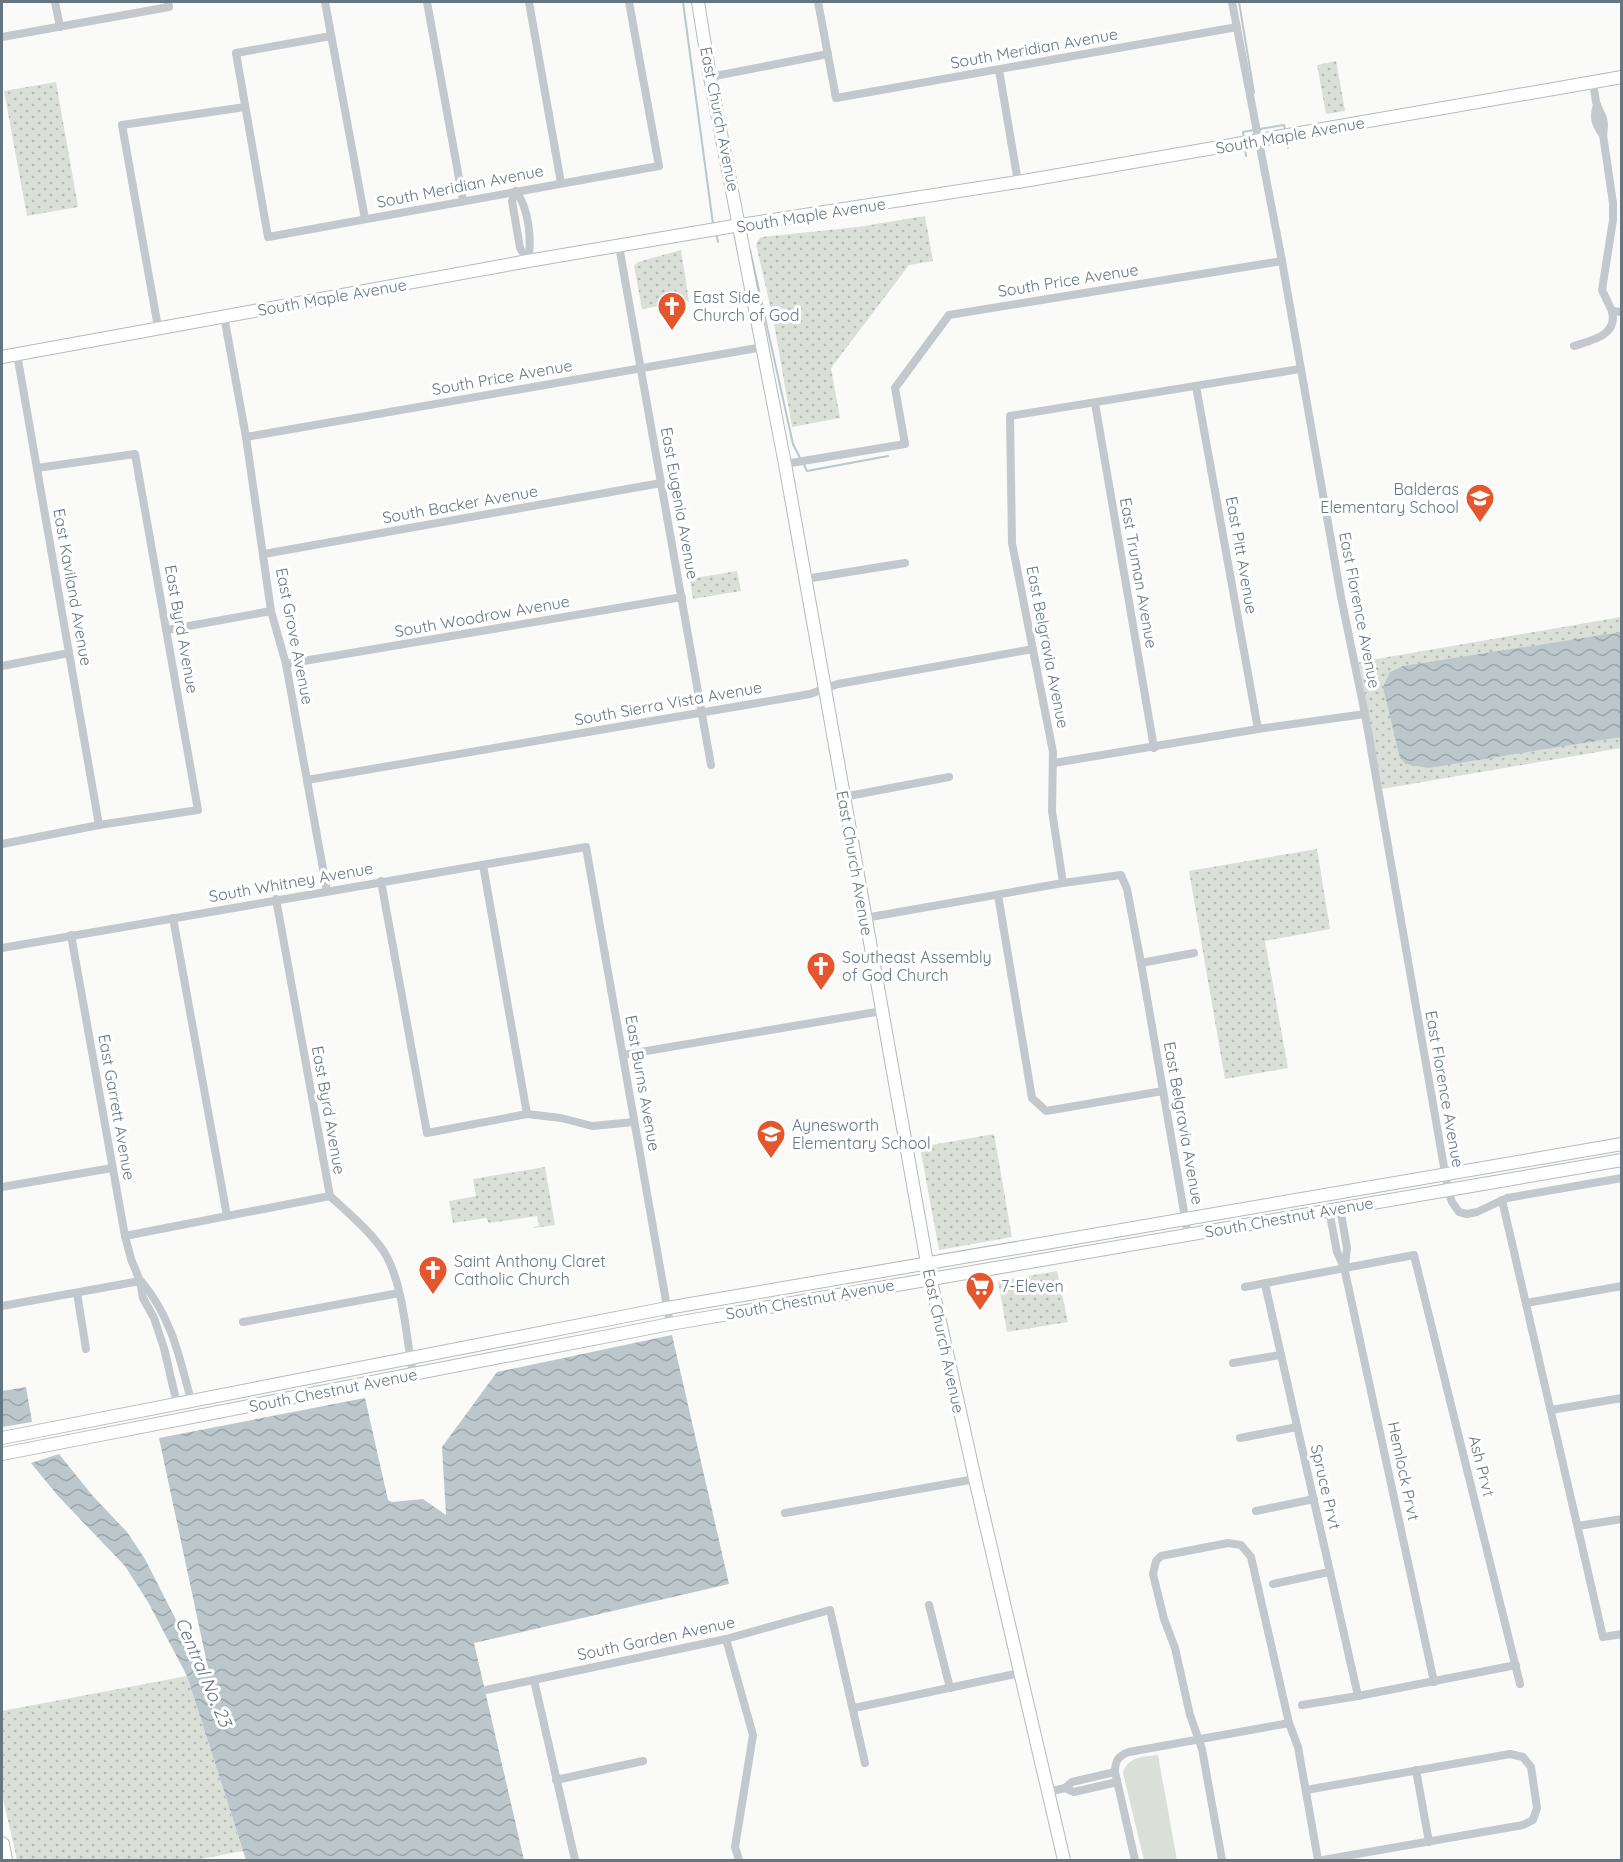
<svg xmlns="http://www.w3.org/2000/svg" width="1623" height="1862" viewBox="0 0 1623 1862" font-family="Quicksand,sans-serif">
	<defs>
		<pattern id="grass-dots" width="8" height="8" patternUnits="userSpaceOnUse" patternTransform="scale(1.5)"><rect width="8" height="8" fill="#dadfd7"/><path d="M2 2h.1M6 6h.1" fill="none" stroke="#b4b9b4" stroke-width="1.8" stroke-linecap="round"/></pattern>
		<pattern id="water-waves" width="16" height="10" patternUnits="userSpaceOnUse" patternTransform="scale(1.5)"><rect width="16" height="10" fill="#bbc7cb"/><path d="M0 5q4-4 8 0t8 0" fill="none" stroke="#9ca6aa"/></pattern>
	</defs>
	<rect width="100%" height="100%" fill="#fafaf8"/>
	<g fill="url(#grass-dots)">
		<polygon points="1336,61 1345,111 1326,114 1317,65"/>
		<polygon points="56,82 78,207 27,216 4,91"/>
		<polygon points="925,216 933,261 909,265 831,368 840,418 792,427 774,323 756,244 761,237 858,227"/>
		<polygon points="681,250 689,301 642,309 634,266 638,262"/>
		<polygon points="737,571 741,591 693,599 690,579"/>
		<polygon points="1621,617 1621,748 1382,789 1359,662"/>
		<polygon points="1317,849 1330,929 1265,941 1288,1068 1225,1079 1189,871"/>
		<polygon points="994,1134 1012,1237 939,1250 920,1147"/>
		<polygon points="545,1167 555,1225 534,1228 534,1227 539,1226 537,1216 489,1223 486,1218 453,1223 449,1201 476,1196 473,1179"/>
		<polygon points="1057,1271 1068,1322 1007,1332 998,1281"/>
		<polygon points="187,1676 243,1851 195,1860 17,1860 2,1794 2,1711"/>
	</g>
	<path fill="#dadfd7" d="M1158,1755l19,105h-33l-21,-87c5,-17 20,-16 35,-18z"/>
	<g fill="url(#water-waves)">
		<polygon points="1621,632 1621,737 1428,768 1406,764 1400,758 1383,687 1390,672 1403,666"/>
		<polygon points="672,1335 729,1584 474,1643 524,1860 246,1860 187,1676 148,1602 125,1566 58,1496 31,1463 59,1454 92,1495 127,1532 145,1559 203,1673 209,1673 159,1438 365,1398 388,1500 392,1502 423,1499 446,1515 442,1447 497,1372"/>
		<polygon points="26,1387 32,1422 2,1427 2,1391"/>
	</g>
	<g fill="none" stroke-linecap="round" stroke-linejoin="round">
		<g stroke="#bbc7cb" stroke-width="2">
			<polyline points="683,2 713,224"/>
			<polyline points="1239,2 1254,93"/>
			<polyline points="1260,129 1284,125 1285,130"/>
			<polyline points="1286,139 1288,148"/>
			<polyline points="1244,140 1243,132 1254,130"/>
			<polyline points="1245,148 1246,156"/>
			<polyline points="716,233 718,242"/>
			<polyline points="750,250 793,444 801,460"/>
			<polyline points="804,465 807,471 888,456"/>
		</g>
		<g stroke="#b3babf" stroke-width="14">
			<g id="secondary">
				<polyline points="698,2 710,77 785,464 927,1263 975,1479 1064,1860"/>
				<polyline points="2,357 528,261 740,225 1018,182 1622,77"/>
				<polyline points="2,1438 667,1308 1622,1144"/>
				<polyline points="2,1454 670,1324 1622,1160"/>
			</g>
		</g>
		<g stroke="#b5babe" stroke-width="16">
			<polyline id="primary" points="2,1844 5,1860"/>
		</g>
		<g stroke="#c3c8cc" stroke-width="8">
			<polyline points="55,2 60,27"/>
			<polyline points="325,2 365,219"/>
			<polyline points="427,2 463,200"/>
			<polyline points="529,2 561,183"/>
			<polyline points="818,2 836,98 1237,27"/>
			<polyline points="1232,2 1282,261 1341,597 1365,714 1448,1190 1452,1202 1459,1212 1467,1214 1477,1212 1507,1198 1622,1178"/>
			<polyline points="331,36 236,53 268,237 659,166 629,2"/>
			<polyline points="2,37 169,7 168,2"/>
			<polyline points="999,70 1018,182"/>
			<polyline points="710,77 828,54"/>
			<path d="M1593,82c1,7 2,13 3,20 5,15 10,14 7,33l10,68v17l-11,70 10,21 10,1"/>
			<path d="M1597,105c-4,12 -2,20 6,30"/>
			<polyline points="516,191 512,201 520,248 528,261"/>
			<path d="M516,191c13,18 16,49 12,70"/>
			<polyline points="619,246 711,765"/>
			<polyline points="224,316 246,437 271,611 286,664 327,891"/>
			<polyline points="158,327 122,125 245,107"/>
			<path d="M1574,346c19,-6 44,-11 38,-35"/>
			<polyline points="17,354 99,825"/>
			<polyline points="1196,386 1258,729"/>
			<polyline points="1095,403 1154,748"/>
			<polyline points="246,437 763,347"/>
			<polyline points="785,464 905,444 895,388 949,315 1282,261"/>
			<polyline points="264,554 661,483"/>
			<polyline points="805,579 905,563"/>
			<polyline points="167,630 271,611"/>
			<polyline points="286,664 682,597"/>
			<polyline points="2,666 69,653"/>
			<polyline points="1054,763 1258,729 1365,714"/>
			<polyline points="307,780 810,694 838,684 1033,649"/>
			<polyline points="843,797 949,777"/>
			<polyline points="2,844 99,825 198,810 135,454 37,468"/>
			<polyline points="483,865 527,1114"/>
			<polyline points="381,881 427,1133 527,1114 561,1118 592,1126 634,1122"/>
			<polyline points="1063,883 1052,811 1053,752 1012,543 1010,416 1300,369"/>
			<polyline points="998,895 1032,1098 1046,1111 1163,1091"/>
			<path d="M276,899l54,297c17,16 46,40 57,61 17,33 19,80 26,117"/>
			<polyline points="173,918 227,1216"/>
			<polyline points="865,918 1063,883 1121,875 1127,889 1141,963 1188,1235"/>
			<polyline points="71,935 125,1236 131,1259 140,1281 143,1298 154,1318 164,1348 177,1404"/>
			<polyline points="2,948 586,847 670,1324"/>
			<polyline points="1141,963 1194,953"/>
			<polyline points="623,1055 882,1011"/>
			<polyline points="2,1187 112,1168"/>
			<polyline points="1502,1200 1603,1637 1622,1634"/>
			<polyline points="1340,1208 1347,1248 1345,1266"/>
			<polyline points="1329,1210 1337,1252 1344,1267 1434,1682"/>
			<polyline points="125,1236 330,1196"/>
			<path d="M141,1281c30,35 39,77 50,120"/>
			<polyline points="1265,1284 1358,1696"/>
			<polyline points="1245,1287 1414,1255 1520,1684"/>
			<polyline points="77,1293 86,1349"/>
			<polyline points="1526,1303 1622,1286"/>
			<polyline points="2,1306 140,1281"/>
			<polyline points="243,1322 399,1293"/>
			<polyline points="1233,1363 1280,1355"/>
			<polyline points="1551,1410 1622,1398"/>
			<polyline points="1240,1438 1297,1427"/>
			<polyline points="1256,1511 1314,1499"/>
			<polyline points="785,1513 975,1479"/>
			<polyline points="1578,1526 1622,1519"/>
			<polyline points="1273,1584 1329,1572"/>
			<polyline points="929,1605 950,1688"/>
			<polyline points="726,1639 753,1735 735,1847 739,1860"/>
			<polyline points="534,1680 575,1860"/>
			<polyline points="486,1690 726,1639 830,1610 865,1763"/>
			<polyline points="1302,1705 1358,1696 1516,1665"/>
			<polyline points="854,1708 1020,1673"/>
			<polyline points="1416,1770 1429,1842"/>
			<polyline points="556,1780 643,1761"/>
			<polyline points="1065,1788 1074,1792 1117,1782"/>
			<polyline points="1306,1790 1510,1754 1523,1757 1531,1767 1537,1808 1533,1820 1523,1825 1323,1860"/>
			<polyline points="1048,1792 1065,1788 1072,1782 1115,1772"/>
			<path d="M1135,1860l-20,-88c0,-11 3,-16 14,-20l160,-29"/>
			<polyline points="1222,1860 1202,1749 1190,1715 1175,1648 1164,1619 1153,1574 1156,1561 1161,1556 1228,1543 1241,1545 1251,1557 1289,1723 1298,1747 1318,1860"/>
		</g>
		<use href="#secondary" stroke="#fff" stroke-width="12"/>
		<use href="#primary" stroke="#fff" stroke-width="14"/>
	</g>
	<defs>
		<g id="church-pin" transform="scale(1.5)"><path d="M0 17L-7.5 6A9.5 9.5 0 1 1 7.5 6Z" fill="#e4572e" stroke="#fff"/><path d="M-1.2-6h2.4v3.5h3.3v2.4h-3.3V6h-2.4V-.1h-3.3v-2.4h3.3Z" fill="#fff"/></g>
		<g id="school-pin" transform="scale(1.5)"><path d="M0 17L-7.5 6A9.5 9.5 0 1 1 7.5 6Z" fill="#e4572e" stroke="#fff"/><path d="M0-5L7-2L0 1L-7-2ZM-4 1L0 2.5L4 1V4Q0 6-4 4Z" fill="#fff"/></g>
		<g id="supermarket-pin" transform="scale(1.5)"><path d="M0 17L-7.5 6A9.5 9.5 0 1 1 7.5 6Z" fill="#e4572e" stroke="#fff"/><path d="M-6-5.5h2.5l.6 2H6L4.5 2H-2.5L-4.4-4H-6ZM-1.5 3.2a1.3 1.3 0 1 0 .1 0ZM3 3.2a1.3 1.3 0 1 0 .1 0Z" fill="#fff"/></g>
	</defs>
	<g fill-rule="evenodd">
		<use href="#church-pin" x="672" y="306"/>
		<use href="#school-pin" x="1480" y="498"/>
		<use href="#church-pin" x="821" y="966"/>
		<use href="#school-pin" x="771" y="1134"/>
		<use href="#church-pin" x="433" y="1270"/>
		<use href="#supermarket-pin" x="980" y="1286"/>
	</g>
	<g text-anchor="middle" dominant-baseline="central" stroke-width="6" stroke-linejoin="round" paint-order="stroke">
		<g font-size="16" fill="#657683" stroke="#fff">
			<text transform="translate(1034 48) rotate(-10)">South Meridian Avenue</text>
			<text transform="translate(720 119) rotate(79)">East Church Avenue</text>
			<text transform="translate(1290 135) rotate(-10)">South Maple Avenue</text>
			<text transform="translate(460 186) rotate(-11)">South Meridian Avenue</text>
			<text transform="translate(811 215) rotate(-9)">South Maple Avenue</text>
			<text transform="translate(1068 280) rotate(-9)">South Price Avenue</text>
			<text transform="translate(332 297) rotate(-10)">South Maple Avenue</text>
			<text transform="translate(502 377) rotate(-10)">South Price Avenue</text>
			<text transform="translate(680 503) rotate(80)">East Eugenia Avenue</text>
			<text transform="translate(460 504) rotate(-10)">South Backer Avenue</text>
			<text transform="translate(1242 555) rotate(80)">East Pitt Avenue</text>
			<text transform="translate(1139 573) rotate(80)">East Truman Avenue</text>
			<text transform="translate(73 587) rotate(80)">East Kaviland Avenue</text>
			<text transform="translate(1360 610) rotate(79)">East Florence Avenue</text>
			<text transform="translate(482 616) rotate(-10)">South Woodrow Avenue</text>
			<text transform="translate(182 629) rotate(80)">East Byrd Avenue</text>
			<text transform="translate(295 636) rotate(79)">East Grove Avenue</text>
			<text transform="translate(1048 647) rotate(79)">East Belgravia Avenue</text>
			<text transform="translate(668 703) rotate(-10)">South Sierra Vista Avenue</text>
			<text transform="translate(855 863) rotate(80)">East Church Avenue</text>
			<text transform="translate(291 882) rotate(-10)">South Whitney Avenue</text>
			<text transform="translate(643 1083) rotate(80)">East Burns Avenue</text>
			<text transform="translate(1445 1089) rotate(80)">East Florence Avenue</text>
			<text transform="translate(117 1107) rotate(80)">East Garrett Avenue</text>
			<text transform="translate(329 1110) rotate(80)">East Byrd Avenue</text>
			<text transform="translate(1184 1123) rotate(80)">East Belgravia Avenue</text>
			<text transform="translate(1289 1217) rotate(-10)">South Chestnut Avenue</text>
			<text transform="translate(810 1299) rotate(-10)">South Chestnut Avenue</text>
			<text transform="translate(944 1341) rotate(78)">East Church Avenue</text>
			<text transform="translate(333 1390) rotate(-11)">South Chestnut Avenue</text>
			<text transform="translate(1482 1466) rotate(76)">Ash Prvt</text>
			<text transform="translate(1404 1471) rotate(78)">Hemlock Prvt</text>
			<text transform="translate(1326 1487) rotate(77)">Spruce Prvt</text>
			<text transform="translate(656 1638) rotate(-12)">South Garden Avenue</text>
		</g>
		<g font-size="16" fill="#657683" stroke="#fff" text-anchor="start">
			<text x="693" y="297">East Side<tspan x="693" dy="18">Church of God</tspan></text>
			<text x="1459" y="489" text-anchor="end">Balderas<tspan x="1459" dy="18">Elementary School</tspan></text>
			<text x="842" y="957">Southeast Assembly<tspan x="842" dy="18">of God Church</tspan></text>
			<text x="792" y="1125">Aynesworth<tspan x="792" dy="18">Elementary School</tspan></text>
			<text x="454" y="1261">Saint Anthony Claret<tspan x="454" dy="18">Catholic Church</tspan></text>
			<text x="1001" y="1286">7-Eleven</text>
		</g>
		<g font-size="18" font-style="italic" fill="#60757c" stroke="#fff">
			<text transform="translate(204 1672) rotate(67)">Central No. 23</text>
		</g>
	</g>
	<rect width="1623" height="1862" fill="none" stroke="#657683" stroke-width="6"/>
</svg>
